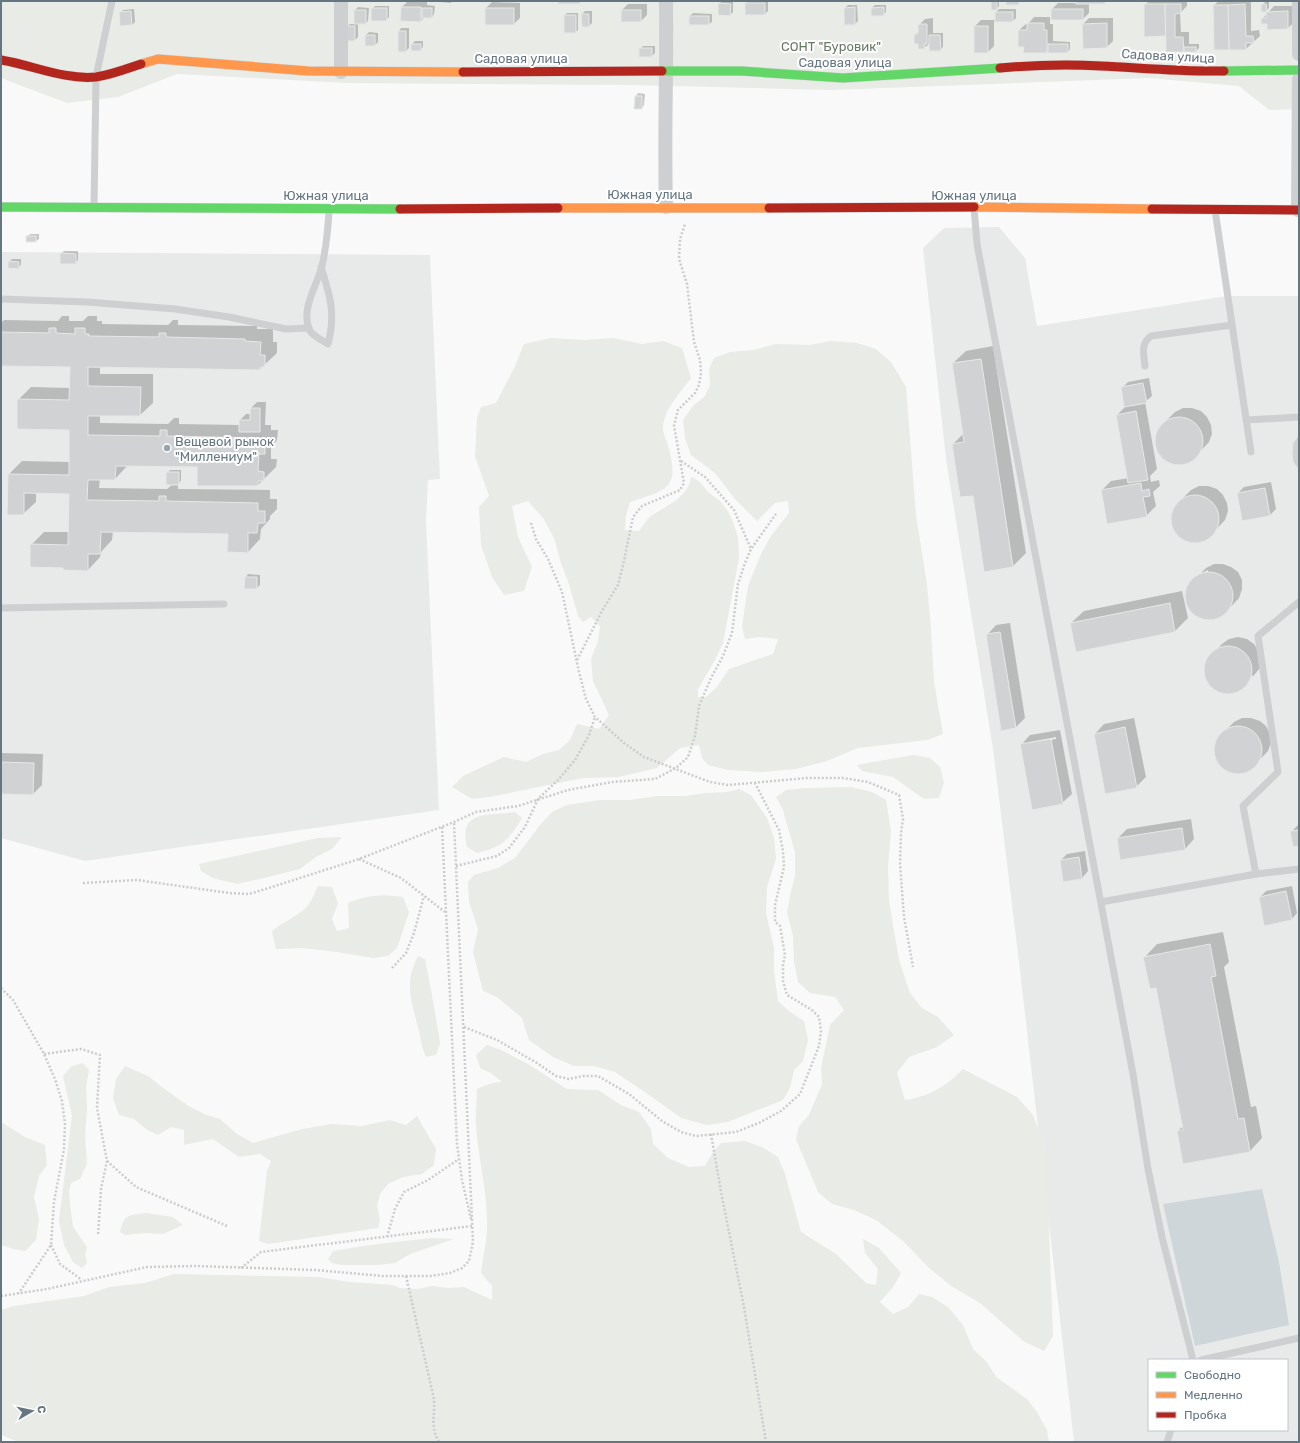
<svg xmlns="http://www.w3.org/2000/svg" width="1300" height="1443" viewBox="0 0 1300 1443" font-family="Rubik,sans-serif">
	<rect width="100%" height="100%" fill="#f9f9f9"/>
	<g fill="#e8e9e9" fill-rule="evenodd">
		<path d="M999,227l26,31 12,68 190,-30h72v1146h-225l-54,-472 -27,-221 -47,-290 -23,-211 21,-20zM1149,1360h138v70h-138z"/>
		<polygon points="1,252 430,255 440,479 428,480 426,520 439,810 85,861 1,838"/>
	</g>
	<g fill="#e8ebe6">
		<polygon points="1,1 1299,1 1299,109 1269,110 1239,86 1149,78 832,90 630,85 347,83 177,74 118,97 67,103 1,78"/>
		<path d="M551,338l34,2 28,-2 29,6 21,-3 19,7 9,30c-10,14 -28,32 -28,51 0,6 5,14 6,20 11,42 -5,41 -39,53l-4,13 -1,15 14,1c4,-5 7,-11 12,-15 16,-11 37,-18 40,-39l8,4 9,11 12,9 8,10 5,11 5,15 1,21 -16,85 -8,17 -17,29v8h8l11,-10 12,-18 44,-15 5,-15 -19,-2 -14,2 -3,-12 6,-41 13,-32 10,-18 18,-23 -1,-12 -13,2 -18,18 -22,-22 -20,-26 -24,-18 -6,-17 -2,-18 10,-14 12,-10 5,-11 -1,-16 5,-11 16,-6 24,-2 21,-6 35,1 21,-4 26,2 19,6 15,13 15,25 10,128 11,70 4,43 3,54 9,52 -16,6 -69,8 -31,13 -31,8 -33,3 -35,-2 -20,-5 -6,-7 -3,-13 -19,3 -23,20 -38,9 -36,1 -93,19 -18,2 -20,-12 11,-11 41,-19 22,5 17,-8 16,-4 11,-10 7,-16 22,5 10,-14 -16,-34 -2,-22 7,-18 2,-15 -9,-9 -8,5 -5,-6 -9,-32 -8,-21 -7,-25 -11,-20 -15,-17 -16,5 6,31 14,30 -8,24 -20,4 -12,-18 -11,-32 -2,-38 10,-11 -14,-40 2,-38 4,-11 15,-4 18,-35 10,-24z"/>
		<polygon points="913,755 930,758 940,767 944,783 939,798 924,799 893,777 862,771 857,765"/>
		<path d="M851,787l21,5 14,8 5,31 -3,36 1,34 10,59 11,33 12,15 16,9 16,18 -17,12 -28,10 -12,16 8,27c25,-4 40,-13 58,-31l54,28 16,18 13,34 7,187 -9,15 -21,-10 -43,-38 -29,-17 -23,-19 -25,-26 -27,-21 -22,-10 -22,-6 -14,-12 -22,-53 3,-13 10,-11 13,-31 -1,-16 9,-43 14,-15 -9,-13 -25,-4 -12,-11 -4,-21 -1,-25 -6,-24 3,-16 5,-21v-23l-12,-42 -7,-13 10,-7 20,-2z"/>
		<polygon points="739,789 751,795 767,818 774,838 776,859 767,887 766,913 774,948 774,972 778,1001 790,1012 804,1021 808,1040 803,1061 794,1070 790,1088 783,1100 728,1122 707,1125 681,1118 652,1097 615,1072 594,1066 574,1066 553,1057 529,1040 522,1018 497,997 483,991 473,952 478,929 469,902 468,882 474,875 498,868 515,858 540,825 552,812 567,805 600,800 630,800 657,796 686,796 705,793 727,792"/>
		<path d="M515,812l7,6c-13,22 -20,29 -45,35l-10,-6c-9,-38 22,-31 48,-35z"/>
		<polygon points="342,837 332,849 316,857 300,869 264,878 237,884 213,878 201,871 199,864 318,838"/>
		<path d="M318,886l14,1 6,16 -6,16 5,12 12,-3 -1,-25c17,-8 36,-9 55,-6l6,15 -12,36 -9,8 -15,2 -36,-6 -35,-4 -26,1 -4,-18c9,-8 20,-12 29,-19 9,-6 13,-17 17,-26z"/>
		<path d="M418,956l7,3 8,41 7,43 -4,12 -10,2c-5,-11 -5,-19 -8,-30 -7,-26 -14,-45 0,-71z"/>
		<path d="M487,1045l14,5 27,14 39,25 31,1 23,15 18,7 12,17 2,15 15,14 21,9 16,-1 8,-14 8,-9 24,-2 17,6 16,10 7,17 16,58 35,22 30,29 10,2 2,-16 -13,-16 -2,-14 16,9 22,25 -8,14 -13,15 13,12 15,-7 11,-13 13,3 16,10 15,18 10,24 14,13 9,15 31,22 10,13 10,18 2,12h-1030l-18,-7v-125l13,-4 70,-10 25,-9 36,-4 29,-9 144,3 32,5 43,3 7,3 17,1 16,-3 16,2 15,-1 28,13v-14l-11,-13c2,-18 7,-35 6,-52 0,-32 -9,-63 -11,-95 -1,-12 1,-24 1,-37l15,-6 10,-1 -11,-9 -11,-5 -4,-13z"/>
		<polygon points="83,1063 89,1070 86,1087 87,1108 85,1136 87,1164 80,1179 71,1183 69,1191 70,1204 73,1227 87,1247 85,1255 87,1263 82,1268 73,1262 64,1245 59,1221 72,1115 63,1076 72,1066"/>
		<polygon points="125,1066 148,1076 166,1090 187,1105 206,1115 220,1119 237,1134 253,1143 302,1129 332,1124 362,1126 390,1120 406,1125 417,1116 436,1149 434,1165 422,1174 403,1177 388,1184 380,1194 377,1206 380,1220 378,1228 268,1244 259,1241 267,1171 271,1161 260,1154 239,1157 213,1139 184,1145 184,1130 171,1127 158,1135 147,1130 134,1119 119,1115 113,1098 116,1079"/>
		<polygon points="1,1122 25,1137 45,1145 47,1165 39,1176 34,1197 39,1219 36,1240 25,1251 13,1249 1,1245"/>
		<path d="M146,1213l27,4 10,8 -20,9 -17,-1 -21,2 -5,-3c4,-18 9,-17 26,-19z"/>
		<path d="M433,1238l21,1 -44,15 -15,9 -17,2h-36l-10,-2 -4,-4 5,-8c33,-6 66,-10 100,-13z"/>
	</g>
	<polygon fill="#ced6d9" points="1262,1189 1279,1262 1289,1325 1195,1346 1163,1204"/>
	<g fill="#0003" fill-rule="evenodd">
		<polygon points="408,1 427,2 427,5 435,6 434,14 432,17 425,17 421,21 402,7"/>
		<polygon points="440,1 452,1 451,3 440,2"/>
		<polygon points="722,1 733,1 733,12 730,15 719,4"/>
		<polygon points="748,1 768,1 768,11 765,14 746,4"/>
		<polygon points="992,1 999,1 999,6 997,9"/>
		<polygon points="1077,1 1106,1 1105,3 1089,3 1089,13 1083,19 1052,19 1052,9 1058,3 1077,3"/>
		<polygon points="1149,1 1187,1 1187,6 1180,13 1181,32 1189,32 1189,44 1199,44 1199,48 1196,51 1167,51 1167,35 1145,5"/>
		<polygon points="1219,1 1251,1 1251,31 1259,30 1260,36 1246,49 1214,5"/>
		<polygon points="1278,1 1291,1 1289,2 1278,2"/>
		<polygon points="492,2 520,3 520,18 514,24 486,8"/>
		<polygon points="1265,2 1269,2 1269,8 1266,11 1262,5"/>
		<polygon points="628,4 647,4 647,15 641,21 622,10"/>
		<polygon points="848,5 857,5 858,21 855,24 845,24 845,8"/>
		<polygon points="875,5 886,5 886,12 883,15 872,8"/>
		<polygon points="375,6 389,6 389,17 386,20 372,9"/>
		<polygon points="1274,6 1294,6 1294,22 1288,28 1268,29 1268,23 1262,19"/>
		<polygon points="358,7 369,8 368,21 366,23 358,23 358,37 355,40 348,26 350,24 355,24 355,10"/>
		<polygon points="134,9 135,22 132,25 120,13 123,10"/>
		<polygon points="999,9 1016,9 1016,18 1013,21 994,21 994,46 988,52 975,52 975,26 981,20 996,20 996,12"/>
		<polygon points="585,11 592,11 592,23 589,26 582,14"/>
		<polygon points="567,13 578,13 578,30 576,32 565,15"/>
		<polygon points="693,13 712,14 712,22 709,24 690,16"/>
		<polygon points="1034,17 1050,17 1050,24 1053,24 1053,41 1070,42 1070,49 1068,52 1049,49 1047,52 1025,46 1019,30 1026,24 1028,24"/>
		<polygon points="933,18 933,33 943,33 943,47 940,50 930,43 924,48 919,43 915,35 919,31 919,25 925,19"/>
		<polygon points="1089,18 1113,18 1113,41 1107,47 1083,24"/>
		<polygon points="401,28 409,28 409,48 406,51 399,31"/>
		<polygon points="369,32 378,33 378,42 375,45 366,35"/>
		<polygon points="415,41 423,41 423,47 420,50 412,44"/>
		<polygon points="643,46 655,46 655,53 652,56 640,49"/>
		<polygon points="638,93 645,94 644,105 642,108 636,96"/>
		<polygon points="30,234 39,234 39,239 36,241 27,237"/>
		<polygon points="64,251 78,251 78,260 75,263 61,254"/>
		<polygon points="12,259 21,259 21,265 18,268 9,262"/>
		<polygon points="62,316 69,316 69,321 83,321 88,316 97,316 97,321 102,321 102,324 168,325 173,320 178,320 178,325 257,326 257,329 273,329 273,342 277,342 277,353 260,369 100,367 100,374 153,374 153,403 140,415 100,415 100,423 168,424 174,418 179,418 179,424 240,425 240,420 246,414 251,414 251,408 257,402 266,402 265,425 271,425 271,430 278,430 277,440 271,447 271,459 277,459 276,467 258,485 198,466 128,465 115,479 100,479 99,488 167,489 173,484 167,473 170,470 181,470 181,481 178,484 178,489 270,490 270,499 277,499 277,509 270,516 270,519 261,529 260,539 248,552 229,533 113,531 112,540 101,552 100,557 88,570 64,567 31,545 44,532 69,532 70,493 36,492 36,502 23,514 9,474 22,461 70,462 70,429 18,400 31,387 70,388 71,366 1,365 1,323 4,320 58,321"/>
		<polygon points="993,346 1026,553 1013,566 973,495 953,444 964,433 953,363 966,351"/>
		<polygon points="1149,378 1152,396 1145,402 1157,469 1150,476 1151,482 1159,480 1160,486 1153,492 1156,506 1146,516 1102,490 1111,481 1129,478 1117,415 1127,405 1122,388 1128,382"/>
		<polygon points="1183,408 1192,408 1201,411 1207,417 1211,425 1212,434 1209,442 1193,459 1185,463 1176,463 1167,460 1161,454 1157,446 1156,438 1159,429 1165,422 1175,412"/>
		<polygon points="1271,482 1276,509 1270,515 1238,493 1244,487"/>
		<polygon points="1199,486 1208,486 1217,489 1223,495 1227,503 1228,511 1225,520 1209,537 1201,541 1192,541 1184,538 1177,532 1173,524 1173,515 1175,507 1181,500 1191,490"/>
		<polygon points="1214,564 1223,564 1231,567 1238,572 1242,580 1242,589 1239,598 1223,615 1215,618 1207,619 1198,616 1191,610 1187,602 1187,593 1190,585 1196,578 1208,572 1208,570 1200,574 1206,568"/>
		<polygon points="248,574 260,575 260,585 257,588 246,577"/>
		<polygon points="1182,591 1188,618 1175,631 1071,623 1084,611"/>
		<polygon points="1010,623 1025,718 1016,727 987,635 996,625"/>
		<polygon points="1238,637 1247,639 1254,644 1260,654 1260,663 1259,669 1251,679 1253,676 1252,675 1247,682 1248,682 1236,691 1228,693 1219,691 1212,686 1207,679 1205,667 1207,661 1212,654 1222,644 1229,639"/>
		<polygon points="1134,718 1146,777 1136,787 1095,734 1104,724"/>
		<polygon points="1242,718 1251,718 1260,721 1266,726 1270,734 1271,743 1268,751 1252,768 1245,772 1236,773 1227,770 1220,765 1216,757 1216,748 1218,739 1224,732 1234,722"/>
		<path d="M1060,730l12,64 -10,9 -41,-58 9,-10zM1056,737v2l-26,5v-2z"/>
		<polygon points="1,753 43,754 42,785 33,794 1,793"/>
		<polygon points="1191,819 1194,839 1185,849 1118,838 1127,829"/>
		<polygon points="1298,825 1299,825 1299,845 1291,832"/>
		<polygon points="1085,851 1088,871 1082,878 1061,860 1067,854"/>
		<polygon points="1292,886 1297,913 1291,920 1260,897 1266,891"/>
		<polygon points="1223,932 1229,962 1224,967 1251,1107 1256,1106 1262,1138 1250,1151 1178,1131 1183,1126 1157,987 1145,957 1157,944"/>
	</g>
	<g fill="#d0d2d3" stroke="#e8e8e8">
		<rect x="558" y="1" width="22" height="3"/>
		<rect x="991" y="1" width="6" height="9"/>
		<rect x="1006" y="1" width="13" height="4"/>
		<rect x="1076" y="1" width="29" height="3"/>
		<polygon points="718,3 731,4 730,16 718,15"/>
		<rect x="745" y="3" width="20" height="12"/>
		<polygon points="1144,4 1165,4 1166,36 1144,37"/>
		<polygon points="1165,4 1181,4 1181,13 1175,14 1175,37 1183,37 1184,52 1166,52"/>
		<polygon points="1245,4 1246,36 1253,36 1254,43 1246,43 1246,50 1229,50 1228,5"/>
		<polygon points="1261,4 1266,4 1267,12 1261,12"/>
		<polygon points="1213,5 1228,5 1229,50 1214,50"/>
		<polygon points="401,7 421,7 421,22 400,21"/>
		<polygon points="855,7 855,25 844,25 844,8"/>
		<polygon points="884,7 884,16 871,16 871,8"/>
		<rect x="371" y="8" width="16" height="13"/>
		<rect x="422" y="8" width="10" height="10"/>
		<rect x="485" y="8" width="29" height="17"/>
		<rect x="1051" y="9" width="32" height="11"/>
		<rect x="354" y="10" width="12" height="14"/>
		<rect x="621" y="10" width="20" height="12"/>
		<polygon points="131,11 132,25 120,26 119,12"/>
		<polygon points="1288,11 1288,29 1267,30 1267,24 1261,24 1261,18 1266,18 1266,12"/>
		<rect x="995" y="12" width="18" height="10"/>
		<polygon points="581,14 589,14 589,27 582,27"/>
		<rect x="564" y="15" width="12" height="18"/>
		<rect x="689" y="16" width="20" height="9"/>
		<polygon points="1027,23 1044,23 1044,30 1047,30 1047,53 1023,53 1024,47 1018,47 1018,30 1027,30"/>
		<polygon points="1107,23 1107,48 1083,49 1082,24"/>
		<polygon points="918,24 927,24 927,44 924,44 925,49 918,49 918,44 914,44 914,34 918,34"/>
		<rect x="347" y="26" width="8" height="15"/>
		<rect x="974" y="26" width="14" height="27"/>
		<rect x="398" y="31" width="8" height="21"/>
		<rect x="365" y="35" width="10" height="11"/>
		<polygon points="929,35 940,35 941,51 929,51"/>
		<rect x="411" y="44" width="10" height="7"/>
		<rect x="1048" y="44" width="20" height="9"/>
		<rect x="1184" y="47" width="12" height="5"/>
		<rect x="639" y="48" width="13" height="9"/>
		<polygon points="635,96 642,96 642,109 634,109"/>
		<rect x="26" y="236" width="10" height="6"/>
		<polygon points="60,253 76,254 76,264 60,264"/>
		<polygon points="8,261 19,262 19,269 8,268"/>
		<polygon points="49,328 56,328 56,333 75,334 75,328 85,328 85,334 89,334 89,336 159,337 159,333 166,333 166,337 245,339 245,341 261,342 260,355 265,355 265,367 260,367 260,370 88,367 88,386 141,387 140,416 88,416 88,435 160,436 160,430 167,430 167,436 259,438 259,443 265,443 265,454 259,454 258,471 264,472 264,481 258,481 258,486 197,486 197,467 116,466 115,480 88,480 87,500 159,501 159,496 166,496 166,501 258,503 258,511 265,511 265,523 258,523 257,533 248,533 248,553 227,552 228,534 101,532 100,554 88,554 88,571 63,570 63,568 30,567 30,544 68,545 69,494 24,493 24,515 7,515 8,474 69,475 69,430 17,429 17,399 69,400 70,367 1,366 1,332 49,333"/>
		<polygon points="981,359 1013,567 984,572 973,496 960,497 952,444 964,442 952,363"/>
		<polygon points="1143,383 1147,403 1124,407 1121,387"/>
		<polygon points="250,408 260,408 260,432 239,432 239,420 250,420"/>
		<polygon points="1136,411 1148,480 1128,483 1116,415"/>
		<circle cx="1179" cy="441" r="24"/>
		<polygon points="1299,435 1299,470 1293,462 1292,453 1293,443"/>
		<rect x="166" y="472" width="13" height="13"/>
		<polygon points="1141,483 1142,491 1149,489 1150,496 1143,497 1147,517 1107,524 1101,490"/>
		<polygon points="1265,488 1270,516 1242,521 1237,493"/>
		<circle cx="1195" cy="519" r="24"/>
		<circle cx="1209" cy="596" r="24"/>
		<polygon points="245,577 257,577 257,589 244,589"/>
		<polygon points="1170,603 1175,632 1076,652 1070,623"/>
		<polygon points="1000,632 1016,728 1001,731 986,634"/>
		<circle cx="1228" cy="670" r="24"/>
		<circle cx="1238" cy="750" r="24"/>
		<polygon points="1125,727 1137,788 1105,794 1094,734"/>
		<polygon points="1051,739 1063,804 1032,810 1020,744"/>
		<polygon points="1,762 34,763 33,795 1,794"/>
		<polygon points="1182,828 1185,850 1120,860 1117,838"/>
		<polygon points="1299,830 1299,846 1293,847 1290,831"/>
		<polygon points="1079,857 1082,879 1063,882 1060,860"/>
		<polygon points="1286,891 1292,920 1264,926 1259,897"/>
		<polygon points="1210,944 1216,976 1211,977 1238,1119 1244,1118 1250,1152 1183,1164 1177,1131 1183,1130 1156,988 1150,989 1143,957"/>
	</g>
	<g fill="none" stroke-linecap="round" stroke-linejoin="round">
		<g stroke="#d5d6d7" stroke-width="10">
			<g id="fast">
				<polyline points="662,71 742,71 843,78 1000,68"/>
				<polyline points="1224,71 1299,70"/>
				<polyline points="1,207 400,209"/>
			</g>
		</g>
		<g stroke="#d5d6d7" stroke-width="10">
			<g id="slow">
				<polyline points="141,64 158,59 308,71 463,72"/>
				<polyline points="974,207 1152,209"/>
				<polyline points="558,208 769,208"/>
			</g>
		</g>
		<g stroke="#d5d6d7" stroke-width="10">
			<g id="jam">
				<path d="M1,60c31,5 63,20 95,17 15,-2 30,-8 45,-13"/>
				<path d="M1000,68c34,-3 67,-4 101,-2 41,2 82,6 123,5"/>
				<polyline points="463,72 662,71"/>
				<polyline points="769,208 974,207"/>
				<polyline points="400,209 558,208"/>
				<polyline points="1152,209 1299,210"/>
			</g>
		</g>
		<g stroke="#cbcccd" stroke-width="2.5" stroke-dasharray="2 2" stroke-linecap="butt">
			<polyline points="681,461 705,477 734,510 751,549"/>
			<polyline points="531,523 536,539 548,559 562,592 579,672 586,699 595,717 624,743 644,757 710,782 728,785 807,778 843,778 868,782 899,795 903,819 901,833 900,864 904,917 913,967"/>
			<polyline points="577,660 602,611 618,585 624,561 633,517 642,506 680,490 684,483 674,425 678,410 695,393 699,385 701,373 700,360 694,342 687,284 679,259 680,239 685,224"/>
			<polyline points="442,827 457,1144 462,1180 471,1219"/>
			<polyline points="359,859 401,878 445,912"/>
			<polyline points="456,866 497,856 509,848 525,827 538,799 558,780 575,760 589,735 595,717"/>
			<polyline points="83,883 137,880 229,893 249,894 272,887 359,859 454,822 476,812 518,806 568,790 612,782 655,779 676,768 688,757 695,736 699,706 711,678 723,656 732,633 738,584 745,563 751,549 776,514"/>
			<polyline points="392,968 406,953 414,933 424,896"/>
			<polyline points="1,988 13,1000 44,1054 55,1079 62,1101 65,1124 64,1149 54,1202 51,1245 19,1293"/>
			<polyline points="464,1027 497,1040 537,1063 556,1076 569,1079 583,1076 598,1076 629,1094 662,1121 681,1132 696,1136 736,1132 759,1123 781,1111 800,1094 819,1046 821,1031 819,1017 812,1010 787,995 783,981 783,965 785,955 780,926 775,922 775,905 784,867 783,851 779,830 755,783"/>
			<polyline points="44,1054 81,1049 100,1055 97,1108 107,1161 101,1189 98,1235"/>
			<polyline points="711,1134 721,1192 744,1307 766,1442"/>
			<polyline points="107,1161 136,1187 227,1226"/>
			<polyline points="387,1237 395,1209 404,1192 428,1180 459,1159"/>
			<polyline points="51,1245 60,1264 82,1280"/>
			<polyline points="241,1268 261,1252 472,1226"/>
			<path d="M406,1276l28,123c1,15 -4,29 5,43"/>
			<polyline points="1,1296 47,1289 147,1267 196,1266 315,1270 383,1276 431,1276 450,1273 462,1268 469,1261 473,1242 454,822"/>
		</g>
		<g stroke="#cecfd0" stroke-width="7">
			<polyline points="94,207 96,77 112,1"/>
			<polyline points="974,207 977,244 1133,1074 1148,1169 1162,1237 1193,1360"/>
			<polyline points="1215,210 1251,452"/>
			<path d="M321,267c9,29 15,46 7,77 -6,-4 -16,-8 -19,-15 -8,-21 8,-43 13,-63 4,-18 6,-37 7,-55"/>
			<polyline points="1,299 87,302 175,309 229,317 286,329 309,328"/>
			<path d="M1145,366c-1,-11 -5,-22 6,-30l81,-11"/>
			<polyline points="1246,420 1299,417"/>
			<polyline points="1,608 224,604"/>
			<polyline points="1256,874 1243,806 1278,772 1258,636 1299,602"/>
			<polyline points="1101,902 1256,874 1299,869"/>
			<polyline points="1201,1360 1299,1338"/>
			<polyline points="1167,1442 1171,1430"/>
		</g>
		<g stroke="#cecfd0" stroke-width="14">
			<polyline points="341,1 341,72"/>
			<path d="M666,1c1,69 -2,137 0,206"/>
			<polyline points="1299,1 1299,54"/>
			<polyline points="1298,210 1299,79"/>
		</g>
		<use href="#fast" stroke="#63d668" stroke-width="9"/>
		<use href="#slow" stroke="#ff974d" stroke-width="9"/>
		<use href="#jam" stroke="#b3261e" stroke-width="9"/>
	</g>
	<circle fill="#99a4ac" stroke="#fff" stroke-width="1.5" cx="167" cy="448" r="4"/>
	<g text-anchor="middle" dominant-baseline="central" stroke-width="4" stroke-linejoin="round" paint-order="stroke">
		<g font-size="13" fill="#687a64" stroke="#fff">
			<text x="831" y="46">СОНТ "Буровик"</text>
		</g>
		<g font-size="13" fill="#657683" stroke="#fff">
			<text transform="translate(1168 56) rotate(3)">Садовая улица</text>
			<text x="521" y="58">Садовая улица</text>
			<text x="845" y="62">Садовая улица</text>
			<text x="650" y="194">Южная улица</text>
			<text x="326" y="195">Южная улица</text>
			<text x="974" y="195">Южная улица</text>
		</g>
		<g font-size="13" fill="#657683" stroke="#fff" text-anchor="start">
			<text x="175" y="441">Вещевой рынок<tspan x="175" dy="15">"Миллениум"</tspan></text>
		</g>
	</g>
	<rect width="1300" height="1443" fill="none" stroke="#657683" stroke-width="4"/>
	<rect x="1148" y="1359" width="140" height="72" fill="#ffffff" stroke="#c1c8cd"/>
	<rect x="1156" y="1372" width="20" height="6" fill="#63d668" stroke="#c1c8cd"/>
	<text x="1184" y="1379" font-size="12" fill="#657683">Свободно</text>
	<rect x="1156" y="1392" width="20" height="6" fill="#ff974d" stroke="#c1c8cd"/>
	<text x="1184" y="1399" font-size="12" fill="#657683">Медленно</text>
	<rect x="1156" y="1412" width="20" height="6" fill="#b3261e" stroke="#c1c8cd"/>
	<text x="1184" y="1419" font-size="12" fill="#657683">Пробка</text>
	<g transform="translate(32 1411) rotate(81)" stroke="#ffffff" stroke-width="3" paint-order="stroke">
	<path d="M0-3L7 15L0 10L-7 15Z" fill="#657683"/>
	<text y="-6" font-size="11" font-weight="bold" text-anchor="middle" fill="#657683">С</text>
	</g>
</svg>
